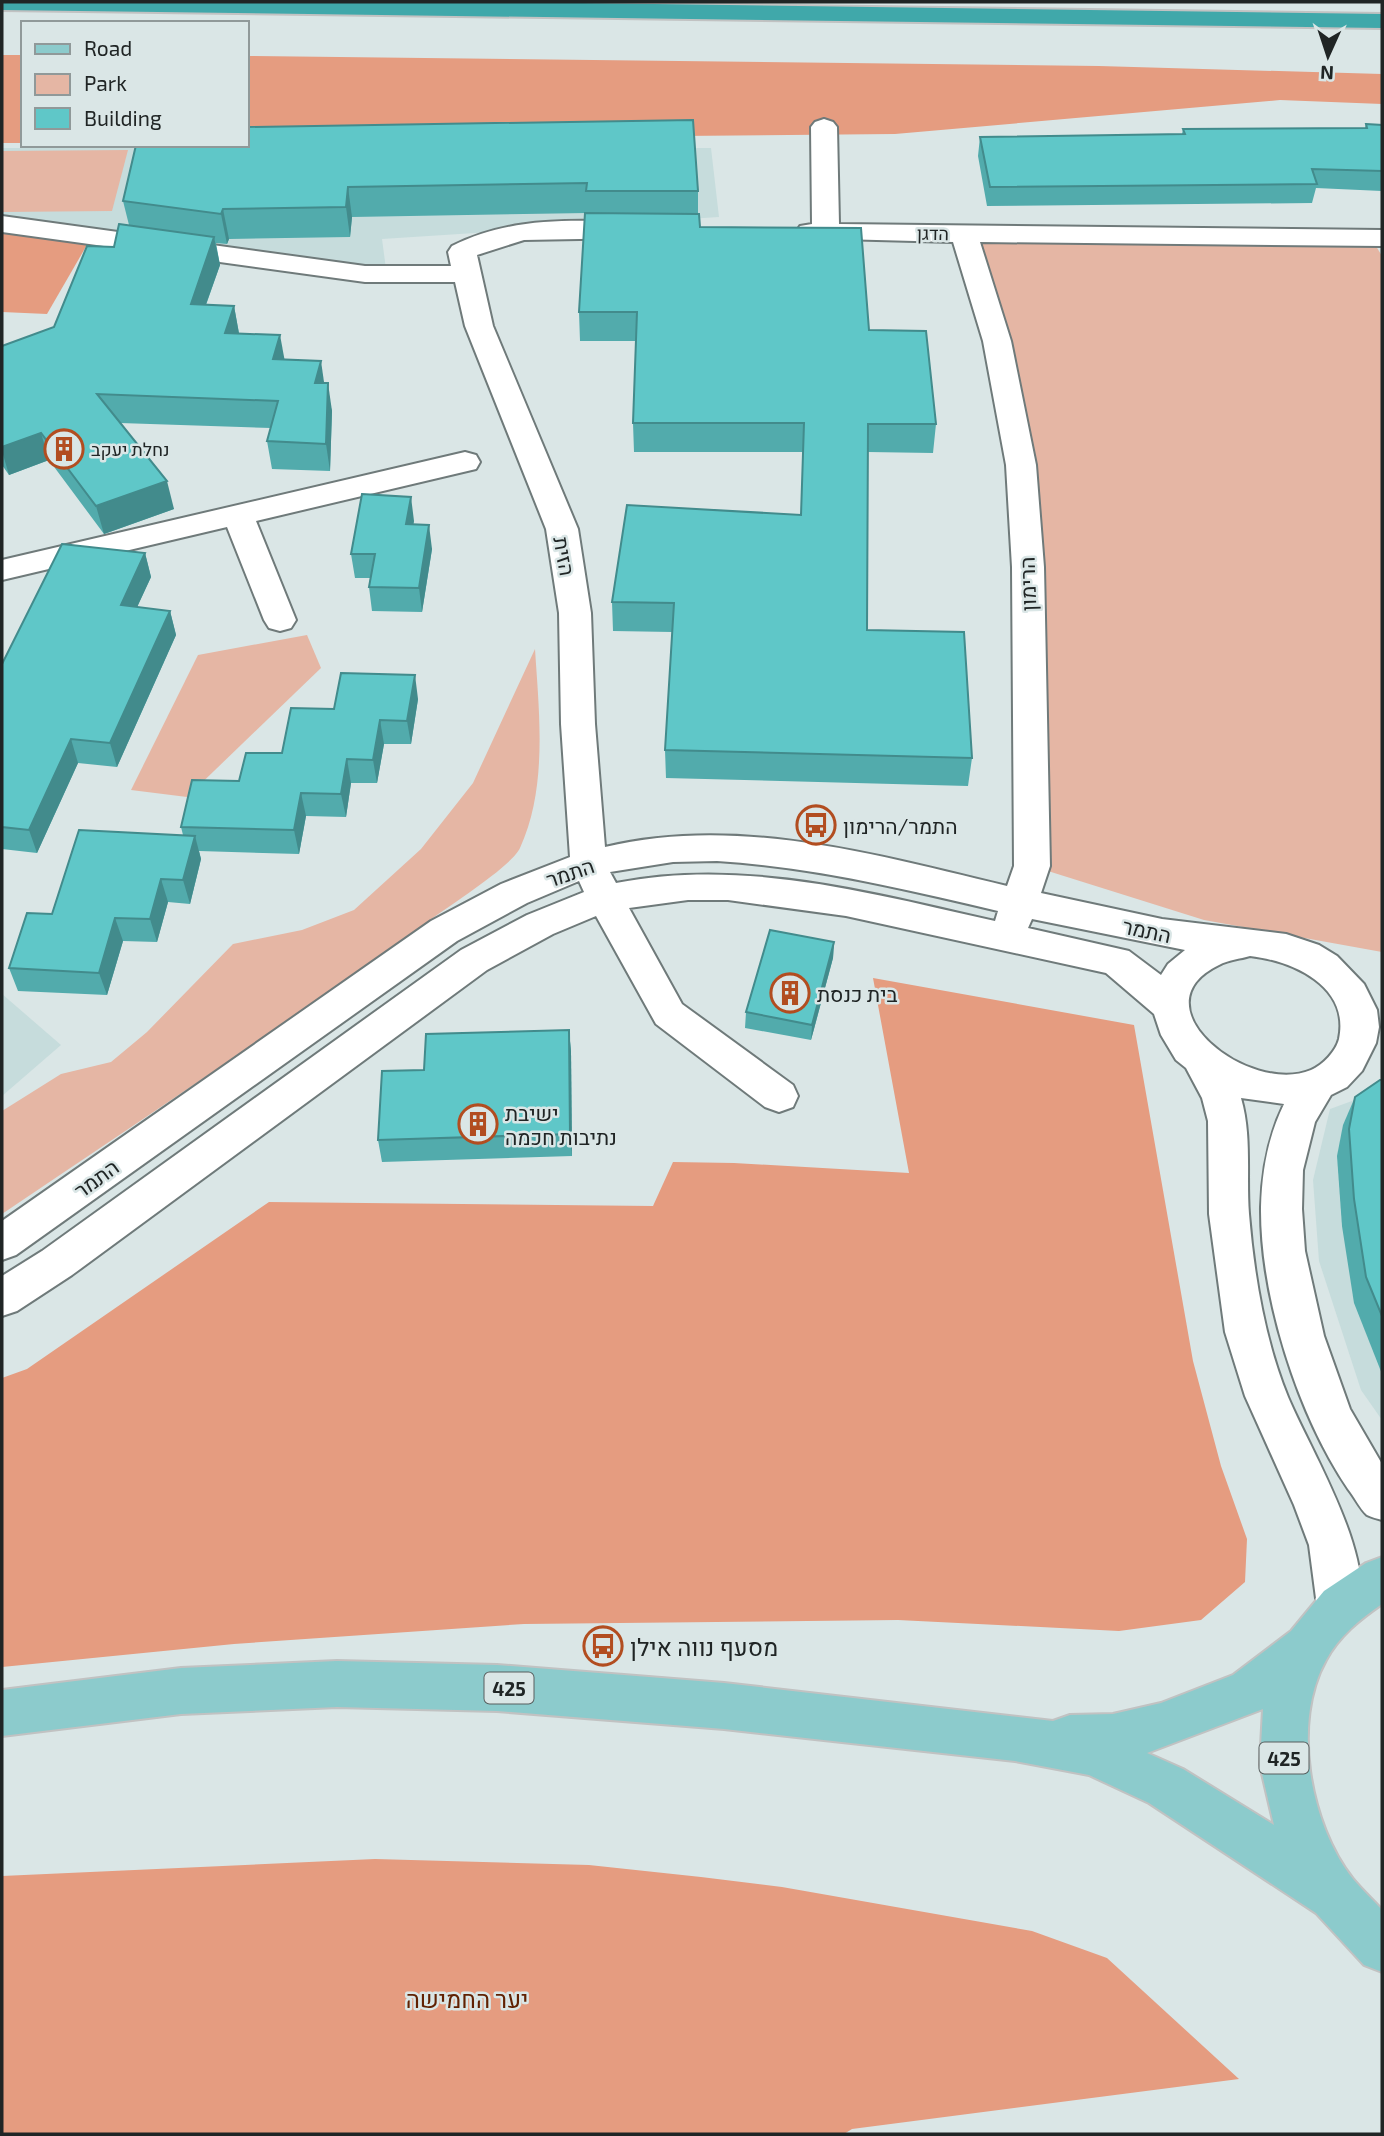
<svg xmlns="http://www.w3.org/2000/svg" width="1384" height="2136" viewBox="0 0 1384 2136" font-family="'Exo 2',Heebo,sans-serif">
	<rect width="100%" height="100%" fill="#dae6e6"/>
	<g fill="#c6dcdc">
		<polygon points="2,148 711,148 719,217 382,239 386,269 2,231"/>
		<polygon points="2,994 61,1045 2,1096"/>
		<polygon points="1382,1090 1382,1420 1361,1390 1319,1261 1313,1180 1330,1109"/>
	</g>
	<g fill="#e5b6a4">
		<polygon points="128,150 112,211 2,212 2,151"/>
		<polygon points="964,234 1371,238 1382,256 1382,952 1204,920 1032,866 1028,567"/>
		<polygon points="307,635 321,668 187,797 131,790 198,655"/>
		<path d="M535,649c4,63 13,138 -15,199 -8,18 -71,58 -90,72 -140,102 -285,197 -428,294v-103l59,-37 50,-12 36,-30 86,-88 69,-14 52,-20 67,-61 52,-66z"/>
	</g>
	<g fill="#e59c80">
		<rect x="2" y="55" width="21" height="88"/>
		<polygon points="247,56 1099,66 1382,74 1382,104 1280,100 895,134 247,140"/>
		<polygon points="2,229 95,231 47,314 2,312"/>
		<polygon points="873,978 1134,1025 1193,1361 1221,1466 1247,1539 1245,1582 1201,1620 1119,1631 898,1620 524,1624 234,1644 2,1667 2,1378 27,1369 269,1202 653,1206 673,1162 734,1163 909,1173"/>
		<polygon points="375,1859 589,1865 701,1877 782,1887 1032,1931 1107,1958 1239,2079 852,2129 844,2134 2,2134 2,1876"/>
	</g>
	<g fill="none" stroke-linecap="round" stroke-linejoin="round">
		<g stroke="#6f7a7a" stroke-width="4">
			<g id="minor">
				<path d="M824,119l9,3 4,5 2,97 543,6v16l-402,-4 31,99 25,124 8,102 6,299 -9,27 121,26 124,15 33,11 18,11 27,28 13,26 2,17 -3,16 -14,28 -15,16 -16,8 -16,27 -12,48 -1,39 3,42 19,85 26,73 32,55v56c-4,-1 -11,-3 -15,-5 -7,-6 -13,-19 -19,-26 -50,-74 -88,-192 -87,-282 1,-37 7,-70 23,-103l-43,-6c11,38 5,77 8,116 5,61 16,127 39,183 23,55 93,167 68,224l-16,7 -16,-7 -7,-15 -8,-61 -15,-40 -49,-109 -20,-64 -16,-118 -1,-93 -6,-23 -16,-30 -10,-8 -15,-25 -7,-21 -48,-41 -260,-57 -118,-16h-40l-59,8 53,96 111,81 5,11 -5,11 -14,5 -14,-5 -109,-83 -60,-108 -43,18 -66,36 -415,305 -55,36 -15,5v-40l40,-25 419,-301 66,-35 57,-23 -5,-11 -52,22 -70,38 -441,314 -14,5v-39l429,-300 70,-37 69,-27 -9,-133 -2,-111 -13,-84 -81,-203 -10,-44h-90l-363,-50v-16l363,50h86l-3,-14 4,-6c46,-23 93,-26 144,-25 16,0 33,-1 49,3l4,6 -4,6 -10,2 -111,2 -47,15 16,71 85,203 13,84 4,111 10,123c133,-32 272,8 402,39l7,-20 -2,-299 -6,-102 -23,-124 -30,-99 -153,-4 -4,-6 4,-6 12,-2 -1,-97 4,-5zM717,861c95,6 188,28 281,50l-3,10c-125,-28 -251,-63 -379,-38l-6,-11 63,-10zM1032,919l153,31 -17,14 -7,11 -32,-24 -101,-23zM1250,956c43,5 100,30 89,83 -3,12 -16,26 -28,31 -62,26 -177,-64 -92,-105 9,-5 21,-6 31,-9z"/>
				<polygon points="465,452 476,455 480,462 476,469 256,521 296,620 291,628 280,631 269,628 264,620 227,527 2,580 2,560"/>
			</g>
		</g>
		<g stroke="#c1c2c2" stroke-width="4">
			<path id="major" d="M1382,1557v47c-22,15 -43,32 -56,56 -35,62 -16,165 27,219 9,11 20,21 29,31v62l-18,-7 -48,-52 -167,-110 -60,-28 -74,-14 -291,-32 -227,-18 -160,-4 -156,7 -179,22v-46l179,-22 156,-7 160,4 227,18 329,38 17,-6 43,-1 48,-11 72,-28 58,-44 33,-40 42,-28zM1263,1709l-3,56 14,60 -91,-56 -36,-16z"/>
		</g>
		<g stroke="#c1c2c2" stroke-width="4">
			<polygon id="highway" points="2,2 509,2 1382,14 1382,28 2,10"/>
		</g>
		<use href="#minor" fill="#fff" fill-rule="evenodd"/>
		<use href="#major" fill="#8ccbcc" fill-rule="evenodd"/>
		<use href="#highway" fill="#40a8aa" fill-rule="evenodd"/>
	</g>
	<g fill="#52abac">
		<polygon points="1366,124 1382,125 1382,191 1316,188 1312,203 987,206 978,156 980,137 1182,134 1183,129 1365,128"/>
		<polygon points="136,145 698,191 698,214 700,227 869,330 936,424 933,453 868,452 867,630 972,758 968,786 666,778 665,750 672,632 613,631 612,602 801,515 803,452 634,452 633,423 636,341 580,341 579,312 587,213 352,217 350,237 229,239 227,244 216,243 220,265 206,305 234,306 239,333 324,383 332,411 330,471 272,469 267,441 271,428 120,423 174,509 104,534 49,460 9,475 2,465 2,346 54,327 129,225 123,201"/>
		<polygon points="414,521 413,524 432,549 422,612 372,611 369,587 370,578 355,578 351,554"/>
		<polygon points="145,553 151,577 137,607 170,611 176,635 117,767 78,763 37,853 2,849 2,664"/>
		<polygon points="418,699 411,744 384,744 377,783 351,783 346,817 306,816 299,854 199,851 201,859 190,904 168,902 157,942 123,941 107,995 18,991 9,968 52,914 183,835 181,827 239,781 282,753 334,709"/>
		<polygon points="834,942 833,958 811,1040 745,1028 746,1012"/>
		<polygon points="569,1030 571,1052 572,1156 382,1162 378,1140"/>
		<polygon points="1382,1080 1382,1374 1354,1303 1342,1226 1337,1156 1343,1125 1355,1097"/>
	</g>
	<g fill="#428b8c">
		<polygon points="348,187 352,217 350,237 346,207"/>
		<polygon points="223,209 229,239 227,244 221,214"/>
		<polygon points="214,237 220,265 196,332 191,304"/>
		<polygon points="234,306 239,334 225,333"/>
		<polygon points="280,335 285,362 273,359"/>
		<polygon points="321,361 325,389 315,383"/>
		<polygon points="328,383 332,411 330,471 326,444"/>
		<polygon points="41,433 49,460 9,475 2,451 2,447"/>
		<polygon points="167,481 174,509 104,534 96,506"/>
		<polygon points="411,497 414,521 409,548 406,524"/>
		<polygon points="429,525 432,549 422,612 419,588"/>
		<polygon points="145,553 151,577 127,629 121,605"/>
		<polygon points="170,611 176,635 117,767 110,743"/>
		<polygon points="415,675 418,699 411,744 407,721"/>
		<polygon points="380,720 384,744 377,783 373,760"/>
		<polygon points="71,739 78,763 37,853 29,830"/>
		<polygon points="347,759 351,783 346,817 341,794"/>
		<polygon points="301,793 306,816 299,854 294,830"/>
		<polygon points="195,836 201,859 190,904 183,880"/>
		<polygon points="161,879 168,902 157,942 150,919"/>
		<polygon points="115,918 123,941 107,995 99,973"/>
		<polygon points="834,942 833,958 811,1040 812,1025"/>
		<polygon points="569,1030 571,1052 572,1156 570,1134"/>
	</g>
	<g fill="#5fc7c8" stroke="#428b8c" stroke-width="2">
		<polygon points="693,120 698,191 586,191 587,183 348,187 346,207 223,209 221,214 123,201 136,145 247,145 247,127"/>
		<polygon points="1366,124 1382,125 1382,171 1312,169 1317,184 990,187 980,137 1185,134 1183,129 1367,128"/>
		<polygon points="585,213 699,214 700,227 861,228 869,330 926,331 936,424 868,424 867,630 964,632 972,758 665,750 674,603 612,602 627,505 801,515 804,423 633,423 637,312 579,312"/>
		<polygon points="119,224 214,237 191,304 234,306 225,333 280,335 273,359 321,361 315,383 328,383 326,444 267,441 278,401 97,394 167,481 96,506 41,433 2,447 2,346 54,327 87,246 114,247"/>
		<polygon points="362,494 411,497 406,524 429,525 419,588 369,587 375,554 351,554"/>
		<polygon points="62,544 145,553 121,605 170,611 110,743 71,739 29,830 2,827 2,664"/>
		<polygon points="341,673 415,675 407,721 380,720 373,760 347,759 341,794 301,793 294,830 181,827 192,780 239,781 246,753 282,753 291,708 334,709"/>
		<polygon points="79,830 195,836 183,880 161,879 150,919 115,918 99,973 9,968 27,913 52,914"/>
		<polygon points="770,930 834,942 812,1025 746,1012"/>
		<polygon points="569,1030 570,1134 378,1140 382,1071 424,1070 426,1034"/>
		<polygon points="1380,1080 1382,1080 1382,1316 1366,1277 1354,1199 1349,1129 1355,1097"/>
	</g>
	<defs>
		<g id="building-ring" transform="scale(2.0125)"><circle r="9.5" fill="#dae6e6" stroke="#b24d20" stroke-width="1.5"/><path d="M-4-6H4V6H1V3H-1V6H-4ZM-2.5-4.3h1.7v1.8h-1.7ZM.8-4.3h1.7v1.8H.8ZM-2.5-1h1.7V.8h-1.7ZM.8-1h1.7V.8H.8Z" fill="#b24d20"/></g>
		<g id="bus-ring" transform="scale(2.0125)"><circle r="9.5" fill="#dae6e6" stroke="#b24d20" stroke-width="1.5"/><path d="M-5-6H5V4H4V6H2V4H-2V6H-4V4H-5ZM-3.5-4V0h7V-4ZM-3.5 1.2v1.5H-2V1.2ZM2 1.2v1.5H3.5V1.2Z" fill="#b24d20"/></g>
	</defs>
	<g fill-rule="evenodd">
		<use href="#building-ring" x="64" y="449"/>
		<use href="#bus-ring" x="816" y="825"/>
		<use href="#building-ring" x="790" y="993"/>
		<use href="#building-ring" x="478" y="1124"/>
		<use href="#bus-ring" x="603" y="1646"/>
	</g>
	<g text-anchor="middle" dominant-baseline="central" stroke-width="5" stroke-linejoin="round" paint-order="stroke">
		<g font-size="18" fill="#202525" stroke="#dae6e6">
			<text transform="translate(933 233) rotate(1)">הדגן</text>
		</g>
		<g font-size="18" fill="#202525" stroke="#dae6e6" text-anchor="start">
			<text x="91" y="449">נחלת יעקב</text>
		</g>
		<g fill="#dae6e6" stroke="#585f5f" stroke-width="2">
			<rect x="484.5" y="1672.5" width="49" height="31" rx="5"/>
			<rect x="1259.5" y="1742.5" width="49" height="31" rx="5"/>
		</g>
		<g font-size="19" font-weight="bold" fill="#202525">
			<text x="509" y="1688">425</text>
			<text x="1284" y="1758">425</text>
		</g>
		<g font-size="21" fill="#202525" stroke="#dae6e6">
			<text transform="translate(565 556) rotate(80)">הזית</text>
			<text transform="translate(1027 584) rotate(-92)">הרימון</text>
			<text transform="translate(570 872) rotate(-19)">התמר</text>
			<text transform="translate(1147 930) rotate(12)">התמר</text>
			<text transform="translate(96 1178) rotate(-36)">התמר</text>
		</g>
		<g font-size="21" fill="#202525" stroke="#dae6e6" text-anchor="start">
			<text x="843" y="825">התמר/הרימון</text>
			<text x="817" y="993">בית כנסת</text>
			<text x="505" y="1112">ישיבת<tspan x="505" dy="24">נתיבות חכמה</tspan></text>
		</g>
		<g font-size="24" fill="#202525" stroke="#dae6e6" text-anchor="start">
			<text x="630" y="1646">מסעף נווה אילן</text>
		</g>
		<g font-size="24" fill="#612102" stroke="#dae6e6">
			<text x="467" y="1998">יער החמישה</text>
		</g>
	</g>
	<rect width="1384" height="2136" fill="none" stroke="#202525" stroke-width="7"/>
	<rect x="21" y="21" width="228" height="126" fill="#dae6e6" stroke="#909999" stroke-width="2"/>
	<rect x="35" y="44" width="35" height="10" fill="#8ccbcc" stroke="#909999" stroke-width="2"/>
	<text x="84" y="56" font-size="21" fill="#202525">Road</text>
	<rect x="35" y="74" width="35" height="21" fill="#e5b6a4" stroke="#909999" stroke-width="2"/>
	<text x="84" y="91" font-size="21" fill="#202525">Park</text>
	<rect x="35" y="108" width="35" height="21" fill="#5fc7c8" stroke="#909999" stroke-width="2"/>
	<text x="84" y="126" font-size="21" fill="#202525">Building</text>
	<g transform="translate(1328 56) rotate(183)" stroke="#dae6e6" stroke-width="5" paint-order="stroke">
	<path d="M0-5L12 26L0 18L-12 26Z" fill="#202525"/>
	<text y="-10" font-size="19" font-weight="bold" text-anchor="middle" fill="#202525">N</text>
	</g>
</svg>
